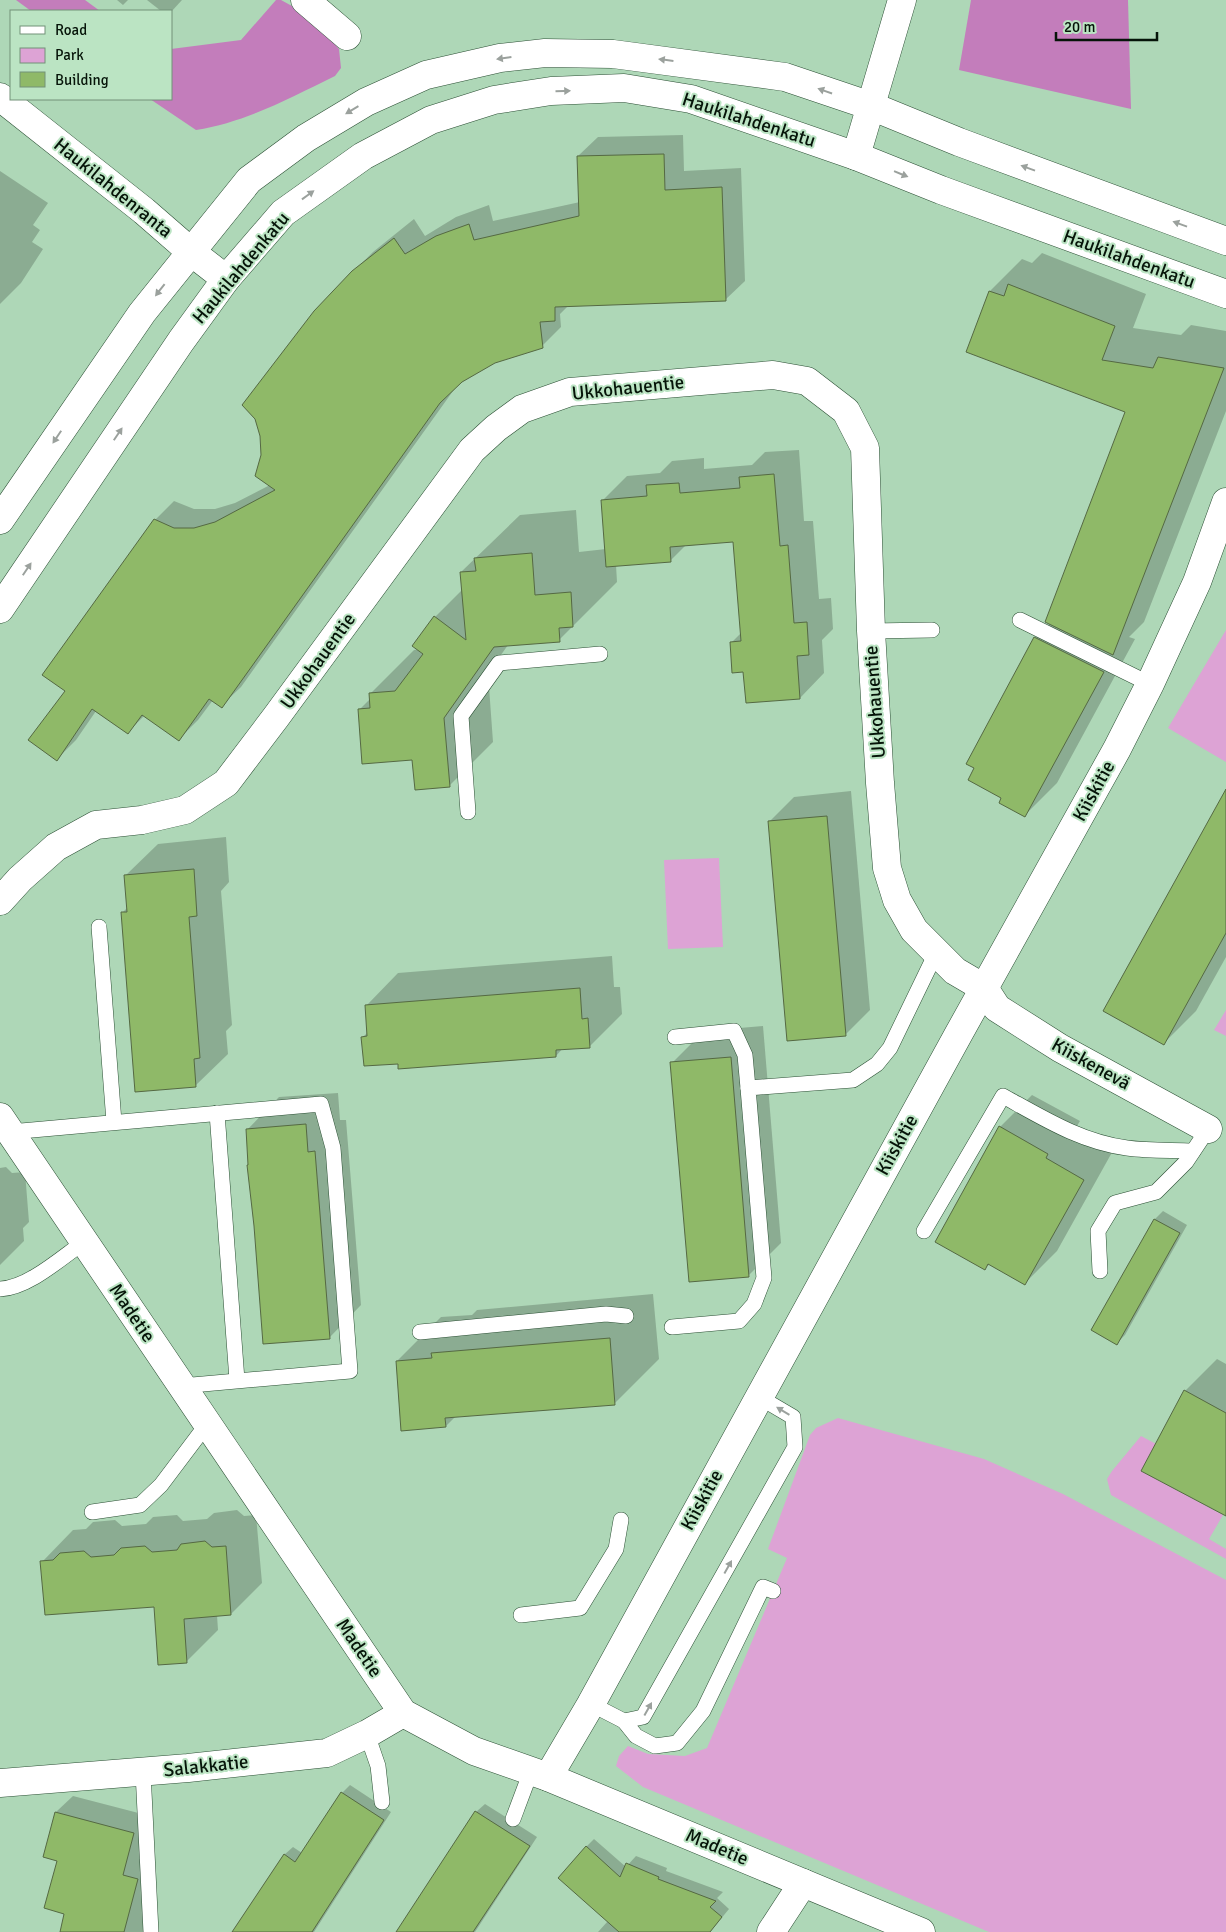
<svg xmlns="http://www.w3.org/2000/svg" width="1226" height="1932" viewBox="0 0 1226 1932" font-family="Signika,sans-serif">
	<rect width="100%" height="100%" fill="#aed7b7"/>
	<g fill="#dda3d5">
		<polygon points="1226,630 1226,762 1168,728"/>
		<polygon points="719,858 723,947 668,949 664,860"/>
		<polygon points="1226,1010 1226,1036 1214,1030"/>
		<polygon points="838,1418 984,1459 1063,1494 1226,1580 1226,1932 989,1932 643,1787 616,1766 619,1756 628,1746 648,1754 685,1756 707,1748 787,1558 768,1549 810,1435 816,1428"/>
		<polygon points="1141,1436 1156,1444 1141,1471 1223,1515 1209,1539 1226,1549 1226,1559 1111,1495 1107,1479 1112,1471"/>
	</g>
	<g fill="#c37dbb">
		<polygon points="16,0 85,0 100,11 31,11"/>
		<path d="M276,0h5l31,17 27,32 2,19 -6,8c-45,22 -89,46 -139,54l-46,-31h21v-50l70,-9z"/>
		<polygon points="971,0 1128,0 1131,109 959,70"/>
	</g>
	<g fill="#0003">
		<polygon points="117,0 128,0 123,5"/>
		<polygon points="147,0 182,0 171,12 161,11"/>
		<polygon points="683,135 684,171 741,168 745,281 725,300 569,305 560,314 561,327 542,346 495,362 458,384 241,687 221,706 213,700 198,720 178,740 145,715 127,733 96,711 76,740 57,759 67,691 155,520 174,501 194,509 215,509 235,503 270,485 353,272 373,252 414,219 425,236 456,217 489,205 493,221 580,202 578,156 598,137"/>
		<polygon points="0,171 48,203 33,225 40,230 32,242 43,249 21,283 0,304"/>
		<polygon points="1042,253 1146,294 1133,328 1181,335 1191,325 1226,331 1226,411 1144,622 1129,637 1135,639 1057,783 1025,815 1035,638 1050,623 1126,411 990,291 1022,259 1032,263"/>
		<polygon points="799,450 804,521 813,521 819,599 831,598 833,629 822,640 824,673 800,698 745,671 732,642 742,632 734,541 687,544 670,561 616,565 617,582 559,640 508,645 488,673 493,742 449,786 414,759 360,709 370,699 370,694 414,650 419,649 414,646 435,617 463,589 461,572 520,515 576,510 579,552 606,549 602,501 627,476 660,473 672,461 704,458 704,469 752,465 765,452"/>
		<polygon points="851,791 870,1010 845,1035 769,822 794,797"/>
		<polygon points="1226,791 1226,957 1196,1011 1164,1043"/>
		<polygon points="226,837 229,882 221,891 232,1025 226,1031 228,1054 195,1086 122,913 128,907 125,876 158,844"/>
		<polygon points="612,956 614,987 620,987 622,1014 590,1046 563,1048 556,1056 399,1062 363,1037 368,1032 366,1006 398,973"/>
		<polygon points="763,1026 781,1243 749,1275 672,1063 704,1031"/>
		<polygon points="338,1093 340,1120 346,1120 361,1305 329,1338 255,1226 247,1130 279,1097"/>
		<polygon points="1032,1095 1080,1121 1077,1126 1115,1147 1057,1251 1025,1283 990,1264 985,1268 1000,1127"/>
		<polygon points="6,1167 12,1173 25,1172 29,1222 23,1228 24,1241 0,1265 0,1168"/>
		<polygon points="1163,1211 1187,1225 1125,1335 1117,1343 1093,1330 1155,1219"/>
		<polygon points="653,1294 659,1359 615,1403 456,1416 446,1426 397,1361 441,1317 472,1315 477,1310"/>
		<polygon points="1217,1359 1226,1364 1226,1515 1185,1391"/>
		<polygon points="237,1510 244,1516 256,1515 262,1583 231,1614 217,1615 218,1630 187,1661 155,1605 42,1562 73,1530 86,1529 93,1522 115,1520 122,1526 146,1524 153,1517 177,1515 183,1521 207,1519 214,1513"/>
		<polygon points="350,1785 391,1812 314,1932 234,1932 284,1855 293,1847 302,1853 342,1793"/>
		<polygon points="73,1796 150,1816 139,1859 154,1862 142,1909 157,1913 152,1932 61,1932 66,1913 58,1860 56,1812"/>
		<polygon points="485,1804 537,1837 475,1932 397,1932 476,1812"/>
		<polygon points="594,1839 626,1867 636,1856 667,1868 666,1871 723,1892 717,1898 729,1909 710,1932 598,1932 608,1921 586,1847"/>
	</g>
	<g fill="#8fb968" stroke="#556943">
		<polygon points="664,154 665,190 722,187 726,301 555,307 555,321 540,322 543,348 495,363 462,382 440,403 222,708 209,699 179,741 142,715 128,734 92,709 57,761 28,740 65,691 42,675 154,519 174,528 194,528 215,522 275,490 255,476 261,455 260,436 255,419 242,405 314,311 352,271 394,238 405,254 436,236 469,224 474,240 579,216 577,156"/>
		<polygon points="1008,284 1115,326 1102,360 1153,368 1158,357 1224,368 1113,655 1045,622 1125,412 966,352 989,291 1004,296"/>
		<polygon points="774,474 780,546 788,545 794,623 807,622 809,655 797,656 800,699 746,703 743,672 732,673 730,642 741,641 733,542 670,547 671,562 606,567 601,500 647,496 646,485 679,483 680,493 740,488 739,477"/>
		<polygon points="532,553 535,595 571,592 573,627 559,628 560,642 494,647 444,718 450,787 415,790 412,760 362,764 358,709 370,708 369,693 395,691 423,654 412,646 434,616 466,640 460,572 476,571 474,558"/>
		<polygon points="1034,637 1104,672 1025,817 999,803 1001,798 968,780 974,768 966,764"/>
		<polygon points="1226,789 1226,933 1164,1045 1103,1011"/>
		<polygon points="827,816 846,1036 787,1041 768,821"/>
		<polygon points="194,869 197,916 189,917 200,1058 194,1059 196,1087 135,1092 121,912 127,912 124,875"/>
		<polygon points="580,988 582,1019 588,1018 590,1048 556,1050 556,1057 398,1069 398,1064 364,1066 361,1037 367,1036 365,1005"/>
		<polygon points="731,1057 749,1277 689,1282 670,1062"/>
		<polygon points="306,1124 308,1152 315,1151 330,1339 263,1344 254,1226 247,1165 248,1165 246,1129"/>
		<polygon points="999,1126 1048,1154 1046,1158 1084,1180 1025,1285 988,1264 985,1270 935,1242"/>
		<polygon points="1154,1219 1180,1233 1117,1345 1091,1330"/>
		<polygon points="610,1338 615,1405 445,1418 446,1427 401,1431 396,1361 432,1358 431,1353"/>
		<polygon points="1184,1390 1226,1413 1226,1516 1141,1471"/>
		<polygon points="205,1541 212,1547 226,1546 231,1615 184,1619 187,1663 158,1665 154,1607 45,1615 40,1561 53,1560 60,1553 84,1551 91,1557 114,1555 121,1548 145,1546 152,1552 177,1550 181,1544"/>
		<polygon points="341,1792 384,1820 312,1932 232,1932 284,1854 295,1862"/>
		<polygon points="475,1811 530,1846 473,1932 396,1932"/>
		<polygon points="55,1812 134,1833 123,1875 138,1879 124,1932 60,1932 64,1914 44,1908 57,1861 43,1857"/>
		<polygon points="586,1846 620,1877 626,1863 659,1877 658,1879 716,1901 710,1907 722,1917 710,1932 619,1932 558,1878"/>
	</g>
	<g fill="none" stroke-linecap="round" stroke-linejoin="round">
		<g stroke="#2b4f34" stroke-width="16">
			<g id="lane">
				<polyline points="1020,620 1150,684"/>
				<polyline points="871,631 932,630"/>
				<polyline points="468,812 461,716 499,663 600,654"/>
				<polyline points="99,927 114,1122"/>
				<polyline points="675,1037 734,1031 745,1055 748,1088"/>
				<polyline points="217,1113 237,1380"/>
				<polyline points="10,1132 321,1104 333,1148 350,1371 181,1386"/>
				<path d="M924,1231l79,-135c40,22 78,46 124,52 22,3 45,2 66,3"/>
				<polyline points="1100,1271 1098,1231 1115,1203 1156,1192 1186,1162 1208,1129"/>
				<path d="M0,1289c28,-1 61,-31 84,-47"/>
				<polyline points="672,1327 739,1321 754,1304 764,1278 748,1088 853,1080 877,1064 890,1048 936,953"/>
				<polyline points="420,1332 606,1314 626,1316"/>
				<polyline points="92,1512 140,1505 161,1485 207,1424"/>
				<polyline points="521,1615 580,1608 616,1549 621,1520"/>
				<polyline points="591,1704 624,1721 643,1717 795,1447 793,1417 759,1397"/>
				<polyline points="624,1721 636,1736 655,1746 677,1743 703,1711 763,1587 773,1591"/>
				<polyline points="367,1734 378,1766 382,1802"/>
				<polyline points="143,1772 151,1932"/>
				<polyline points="513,1819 531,1771"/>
			</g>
		</g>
		<g stroke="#2b4f34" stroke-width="29">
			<g id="street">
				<polyline points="305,0 347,36"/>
				<polyline points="0,901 20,879 56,847 96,825 142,820 185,810 226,783 276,717 472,450 496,428 522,409 570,392 773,375 807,381 846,411 865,448 871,631 880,783 887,868 897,900 914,930 955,971 984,988 997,1008 1060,1048 1208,1129"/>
				<polyline points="0,1117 403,1713 474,1751 548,1777 921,1932"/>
				<polyline points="548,1777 591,1704 958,1035 1117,749 1150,684 1197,582 1226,502"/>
				<polyline points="0,1783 188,1768 327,1753 367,1734 403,1713"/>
				<polyline points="771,1932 803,1883"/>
			</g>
		</g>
		<g stroke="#2b4f34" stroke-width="29">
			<g id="secondary">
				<polyline points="0,97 144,211 190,251 226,279"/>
				<polyline points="0,520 142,313 249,180 306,138 366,102 426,75 500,58 545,53 613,54 785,77 871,106"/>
				<polyline points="0,609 181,341 226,279 283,213 363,156 431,120 494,100 551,91 624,88 691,99 856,156 902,0"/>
			</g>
		</g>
		<g stroke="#2b4f34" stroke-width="29">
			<g id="primary">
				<polyline points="871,106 959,142 1226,241"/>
				<polyline points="856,156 941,190 1226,294"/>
			</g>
		</g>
		<use href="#lane" stroke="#fff" stroke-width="15"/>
		<use href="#street" stroke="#fff" stroke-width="28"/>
		<use href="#secondary" stroke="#fff" stroke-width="28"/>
		<use href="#primary" stroke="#fff" stroke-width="28"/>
	</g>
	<defs><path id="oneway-solid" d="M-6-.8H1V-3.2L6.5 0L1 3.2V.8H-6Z" transform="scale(1.25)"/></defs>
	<g fill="#9ba19d">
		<use href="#oneway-solid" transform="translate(504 58) rotate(172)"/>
		<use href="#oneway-solid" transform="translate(666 60) rotate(-173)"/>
		<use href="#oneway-solid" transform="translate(563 91) rotate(-2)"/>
		<use href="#oneway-solid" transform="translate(825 91) rotate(-161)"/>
		<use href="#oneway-solid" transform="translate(352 110) rotate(149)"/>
		<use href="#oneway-solid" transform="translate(1028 168) rotate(-160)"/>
		<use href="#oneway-solid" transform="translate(901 174) rotate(22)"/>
		<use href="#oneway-solid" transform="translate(308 195) rotate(-36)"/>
		<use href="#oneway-solid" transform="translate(1180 224) rotate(-160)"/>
		<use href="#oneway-solid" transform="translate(160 290) rotate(128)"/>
		<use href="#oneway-solid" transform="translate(118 434) rotate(-56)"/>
		<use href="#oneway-solid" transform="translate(57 437) rotate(124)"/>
		<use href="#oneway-solid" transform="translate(27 569) rotate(-56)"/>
		<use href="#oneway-solid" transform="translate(783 1411) rotate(-149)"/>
		<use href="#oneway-solid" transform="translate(728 1567) rotate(-61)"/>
		<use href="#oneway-solid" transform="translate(648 1709) rotate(-61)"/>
	</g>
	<g text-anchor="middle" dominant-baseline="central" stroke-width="4" stroke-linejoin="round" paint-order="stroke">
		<g font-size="19" fill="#061409" stroke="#bbe4c3">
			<text transform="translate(749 120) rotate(18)">Haukilahdenkatu</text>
			<text transform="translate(113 188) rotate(39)">Haukilahdenranta</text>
			<text transform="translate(1129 259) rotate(20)">Haukilahdenkatu</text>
			<text transform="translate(241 268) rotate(-50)">Haukilahdenkatu</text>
			<text transform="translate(628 388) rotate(-6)">Ukkohauentie</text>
			<text transform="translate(318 661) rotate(-54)">Ukkohauentie</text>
			<text transform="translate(875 702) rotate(-94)">Ukkohauentie</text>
			<text transform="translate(1094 791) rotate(-61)">Kiiskitie</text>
			<text transform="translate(1091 1064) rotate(29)">Kiiskenevä</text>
			<text transform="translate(897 1145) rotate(-61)">Kiiskitie</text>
			<text transform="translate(132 1313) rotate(56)">Madetie</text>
			<text transform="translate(702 1500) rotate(-61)">Kiiskitie</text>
			<text transform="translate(359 1648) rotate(56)">Madetie</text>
			<text transform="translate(206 1766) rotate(-6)">Salakkatie</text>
			<text transform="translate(717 1847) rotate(23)">Madetie</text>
		</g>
	</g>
	<rect x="10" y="10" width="162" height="90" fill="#bbe4c3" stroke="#739179"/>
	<rect x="20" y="26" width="25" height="8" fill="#ffffff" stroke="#739179"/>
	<text x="55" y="35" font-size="15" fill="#061409">Road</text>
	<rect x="20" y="48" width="25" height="15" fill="#dda3d5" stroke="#739179"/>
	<text x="55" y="60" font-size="15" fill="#061409">Park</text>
	<rect x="20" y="72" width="25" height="15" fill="#8fb968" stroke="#739179"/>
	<text x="55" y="85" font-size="15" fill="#061409">Building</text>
	<path d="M1056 32v8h101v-8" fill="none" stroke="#061409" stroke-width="2.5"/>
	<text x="1064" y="32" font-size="15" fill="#061409" stroke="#bbe4c3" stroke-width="4" paint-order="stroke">20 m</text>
</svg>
